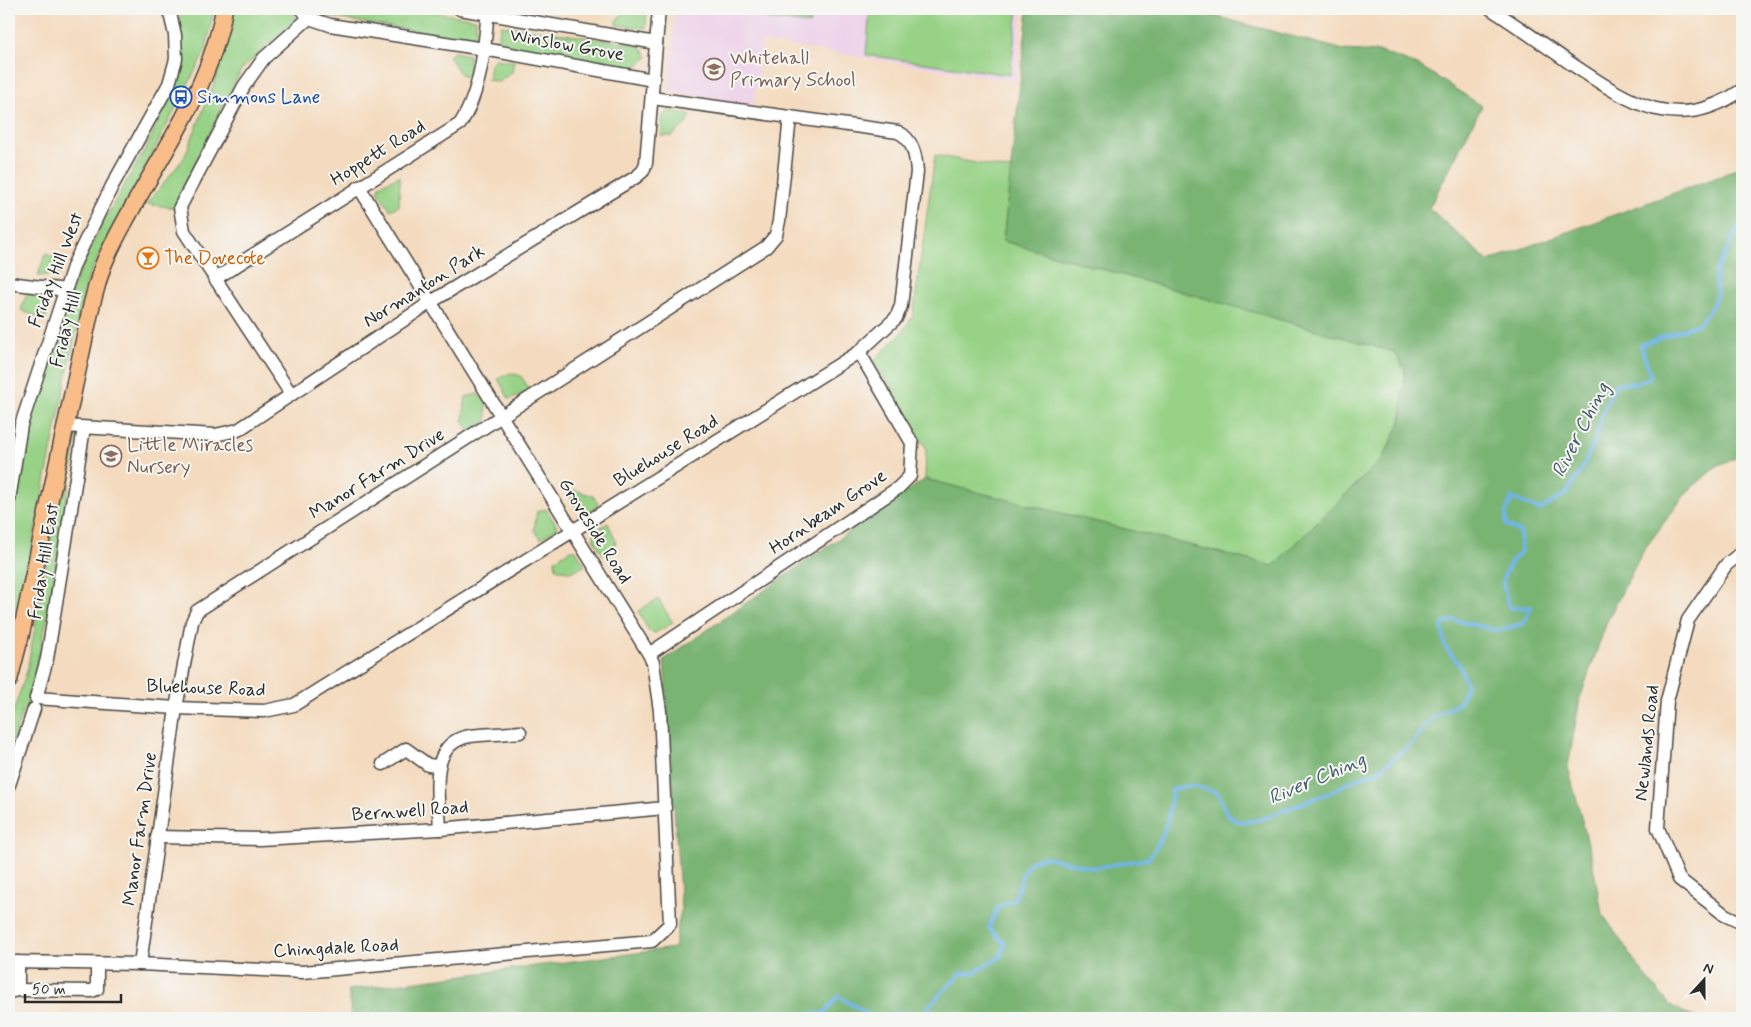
<svg xmlns="http://www.w3.org/2000/svg" width="1751" height="1027" viewBox="0 0 1751 1027" font-family="Mynerve,sans-serif">
	<rect width="100%" height="100%" fill="#f6f6f2"/>
	<filter id="ink" filterUnits="userSpaceOnUse"><feTurbulence type="fractalNoise" baseFrequency=".02" numOctaves="2"/><feDisplacementMap in="SourceGraphic" scale="10" xChannelSelector="R" yChannelSelector="G"/><feConvolveMatrix kernelMatrix="1 2 1 2 8 2 1 2 1" color-interpolation-filters="sRGB"/></filter>
	<filter id="wash" filterUnits="userSpaceOnUse"><feTurbulence type="fractalNoise" baseFrequency=".0096" numOctaves="4" result="noise"/><feDisplacementMap in="SourceGraphic" scale="20" xChannelSelector="R" yChannelSelector="G"/><feGaussianBlur stdDeviation="1.12" result="paint"/><feColorMatrix in="noise" values="0 0 0 0 0 0 0 0 0 0 0 0 0 0 0 0 0 1.4 0 .05"/><feComposite in="paint" operator="in"/></filter>
	<g filter="url(#wash)">
		<rect width="100%" height="100%" fill="#f4dbbf"/>
		<polygon fill="#edd1e9" points="675,9 1023,9 1016,81 762,42 753,106 669,91"/>
		<g fill="#97d286" stroke="#617e58">
			<polygon points="180,9 214,9 206,50 91,271 83,296 9,658 9,547 22,466 35,408 70,293 103,222 147,146 183,66"/>
			<polygon points="234,9 293,9 296,19 241,70 179,195 176,208 147,204 184,158 215,81"/>
			<polygon points="315,9 415,9 476,19 476,36 468,39 320,16"/>
			<polygon points="627,9 647,9 646,28 616,25 616,21"/>
			<polygon points="767,9 811,9 810,24 766,19"/>
			<polygon points="870,9 1018,9 1010,75 866,55"/>
			<polygon points="501,25 640,45 648,57 634,68 497,44"/>
			<polygon points="454,52 469,55 469,78 461,75 449,56"/>
			<polygon points="495,59 514,61 512,72 499,82 488,80 490,64"/>
			<polygon points="670,111 691,115 687,123 672,136 661,136 663,115"/>
			<polygon points="935,155 1011,170 1003,241 1394,352 1405,369 1401,422 1383,458 1273,566 925,479 926,448 874,361 902,332 913,316"/>
			<polygon points="400,176 399,206 390,210 378,191 381,184"/>
			<polygon points="45,254 65,261 59,274 38,276"/>
			<polygon points="27,293 50,298 45,321 21,310"/>
			<polygon points="510,373 521,376 530,391 509,399 498,379"/>
			<polygon points="478,394 486,402 487,421 470,433 463,420 466,397"/>
			<polygon points="70,434 77,435 48,615 27,706 23,710 9,753 9,724 27,671"/>
			<polygon points="575,490 593,496 599,506 583,515 568,494"/>
			<polygon points="546,509 558,528 541,539 534,530 537,511"/>
			<polygon points="608,523 616,541 613,551 603,555 593,538 596,530"/>
			<polygon points="570,550 576,550 585,566 570,572 556,568 555,560"/>
			<polygon points="658,599 673,623 655,633 649,631 638,611"/>
		</g>
		<polygon fill="#79b473" stroke="#52704f" points="1028,9 1188,9 1344,50 1381,52 1420,66 1482,106 1429,208 1488,261 1723,175 1742,165 1742,455 1717,466 1687,492 1643,551 1608,619 1580,698 1568,767 1591,855 1602,913 1640,969 1670,1005 1695,1018 352,1018 348,990 674,948 681,909 664,660 925,479 1273,566 1383,458 1401,422 1405,369 1394,352 1003,241"/>
		<g fill="none" stroke-linecap="round" stroke-linejoin="round">
			<g stroke="#70b4e6" stroke-width="4">
				<polyline points="793,1018 798,1015 825,1013 838,996 874,1018"/>
				<path d="M879,1018l19,-5 25,1c10,-15 25,-26 37,-40l15,-2 25,-15 5,-13 -16,-16 8,-20 18,-9 9,-28 7,-10 15,-4 47,11 55,-9c18,-23 21,-40 24,-69 16,-7 29,-3 46,3l9,21 11,8 22,-2 74,-29 17,-10 26,-9 36,-30 19,-24 28,-15 7,-18 -8,-21 -14,-17 -3,-22 12,-5 44,11 26,-8 7,-16 -21,1c-10,-30 -10,-33 11,-57l-1,-19 -14,-7v-13l6,-14 28,12 26,-16 16,-25 14,-31 7,-26 13,-28 21,-1 14,-6 -10,-32 57,-21 12,-14 7,-16 -2,-21 27,-53"/>
			</g>
		</g>
	</g>
	<g filter="url(#ink)">
		<g fill="none" stroke-linecap="round" stroke-linejoin="round">
			<g stroke="#494541" stroke-width="15">
				<g id="minor">
					<polyline points="302,9 309,18 330,25 484,49 653,80"/>
					<polyline points="460,9 656,43"/>
					<path d="M1491,9c28,18 55,37 82,56 57,38 104,70 169,25"/>
					<path d="M215,279l245,-155c21,-32 25,-78 28,-115"/>
					<polyline points="9,283 66,290"/>
					<polyline points="291,394 184,231 180,207 244,86 264,58 309,18"/>
					<polyline points="64,426 215,435 238,430 431,302 636,177 643,171 646,163 659,9"/>
					<path d="M84,428l-37,231 -11,39 140,10 88,3 30,-6 565,-353 37,-34 5,-12 16,-134c-1,-16 -4,-33 -19,-40l-246,-34"/>
					<polyline points="9,500 21,425 74,264 112,186 169,84 176,59 175,35 169,9"/>
					<polyline points="1742,552 1726,565 1688,620 1667,701 1658,828 1679,879 1725,915 1742,923"/>
					<polyline points="649,654 898,488 910,476 912,443 859,352"/>
					<polyline points="383,764 406,749 428,765 438,766"/>
					<polyline points="9,785 34,709"/>
					<path d="M440,829c-1,-32 -14,-86 30,-93 16,-2 34,-2 50,-4"/>
					<polyline points="157,837 260,839 440,829 665,808"/>
					<polyline points="9,962 140,964 303,972 652,941 670,924 660,711 653,663 649,654 359,187"/>
					<polyline points="140,964 176,708 192,622 197,611 766,247 776,235 779,221 790,117"/>
					<polyline points="18,990 92,991 97,989 97,964"/>
					<polyline points="9,992 18,990 18,962"/>
				</g>
			</g>
			<g stroke="#494541" stroke-width="19">
				<path id="major" d="M9,680l12,-46 71,-331c4,-13 7,-28 12,-40 38,-86 104,-160 120,-254"/>
			</g>
			<use href="#minor" stroke="#fff" stroke-width="12"/>
			<use href="#major" stroke="#f8bd89" stroke-width="16"/>
		</g>
	</g>
	<defs>
		<g id="school-ring" transform="scale(1.125)"><circle r="9.5" fill="#f6f6f2" stroke="#8d6e63" stroke-width="1.5"/><path d="M0-5L7-2L0 1L-7-2ZM-4 1L0 2.5L4 1V4Q0 6-4 4Z" fill="#8d6e63"/></g>
		<g id="bus-ring" transform="scale(1.125)"><circle r="9.5" fill="#f6f6f2" stroke="#1a4fb4" stroke-width="1.5"/><path d="M-5-6H5V4H4V6H2V4H-2V6H-4V4H-5ZM-3.5-4V0h7V-4ZM-3.5 1.2v1.5H-2V1.2ZM2 1.2v1.5H3.5V1.2Z" fill="#1a4fb4"/></g>
		<g id="bar-ring" transform="scale(1.125)"><circle r="9.5" fill="#f6f6f2" stroke="#e8710a" stroke-width="1.5"/><path d="M-6-5H6L.8 .8V4.5H3.5V6h-7V4.5H-.8V.8Z" fill="#e8710a"/></g>
	</defs>
	<g fill-rule="evenodd">
		<use href="#school-ring" x="714" y="69"/>
		<use href="#bus-ring" x="181" y="97"/>
		<use href="#bar-ring" x="148" y="258"/>
		<use href="#school-ring" x="111" y="456"/>
	</g>
	<g text-anchor="middle" dominant-baseline="central" stroke-width="4" stroke-linejoin="round" paint-order="stroke">
		<g font-size="19" fill="#2b2b2b" stroke="#f6f6f2">
			<text transform="translate(567 45) rotate(10)">Winslow Grove</text>
			<text transform="translate(378 153) rotate(-32)">Hoppett Road</text>
			<text transform="translate(56 270) rotate(-69)">Friday Hill West</text>
			<text transform="translate(424 286) rotate(-32)">Normanton Park</text>
			<text transform="translate(66 329) rotate(-76)">Friday Hill</text>
			<text transform="translate(666 451) rotate(-32)">Bluehouse Road</text>
			<text transform="translate(377 474) rotate(-32)">Manor Farm Drive</text>
			<text transform="translate(828 512) rotate(-34)">Hornbeam Grove</text>
			<text transform="translate(595 531) rotate(58)">Groveside Road</text>
			<text transform="translate(44 561) rotate(-81)">Friday Hill East</text>
			<text transform="translate(206 688) rotate(2)">Bluehouse Road</text>
			<text transform="translate(1647 743) rotate(-84)">Newlands Road</text>
			<text transform="translate(410 811) rotate(-4)">Bernwell Road</text>
			<text transform="translate(140 829) rotate(-82)">Manor Farm Drive</text>
			<text transform="translate(336 948) rotate(-3)">Chingdale Road</text>
		</g>
		<g font-size="19" fill="#785e54" stroke="#f6f6f2" text-anchor="start">
			<text x="730" y="58">Whitehall<tspan x="730" dy="22">Primary School</tspan></text>
			<text x="127" y="445">Little Miracles<tspan x="127" dy="22">Nursery</tspan></text>
		</g>
		<g font-size="19" fill="#164399" stroke="#f6f6f2" text-anchor="start">
			<text x="197" y="97">Simmons Lane</text>
		</g>
		<g font-size="19" fill="#c56008" stroke="#f6f6f2" text-anchor="start">
			<text x="164" y="258">The Dovecote</text>
		</g>
		<g font-size="20" font-style="italic" fill="#435b6c" stroke="#f6f6f2">
			<text transform="translate(1581 430) rotate(-63)">River Ching</text>
			<text transform="translate(1317 779) rotate(-23)">River Ching</text>
		</g>
	</g>
	<rect width="1751" height="1027" fill="none" stroke="#f6f6f2" stroke-width="30"/>
	<g transform="translate(1704 980) rotate(21)" stroke="#f6f6f2" stroke-width="4" paint-order="stroke">
	<path d="M0-4L9 19L0 12L-9 19Z" fill="#2b2b2b"/>
	<text y="-8" font-size="14" font-weight="bold" text-anchor="middle" fill="#2b2b2b">N</text>
	</g>
	<path d="M25 994v8h96v-8" fill="none" stroke="#2b2b2b" stroke-width="2.5"/>
	<text x="32" y="994" font-size="15" fill="#2b2b2b" stroke="#f6f6f2" stroke-width="4" paint-order="stroke">50 m</text>
</svg>
